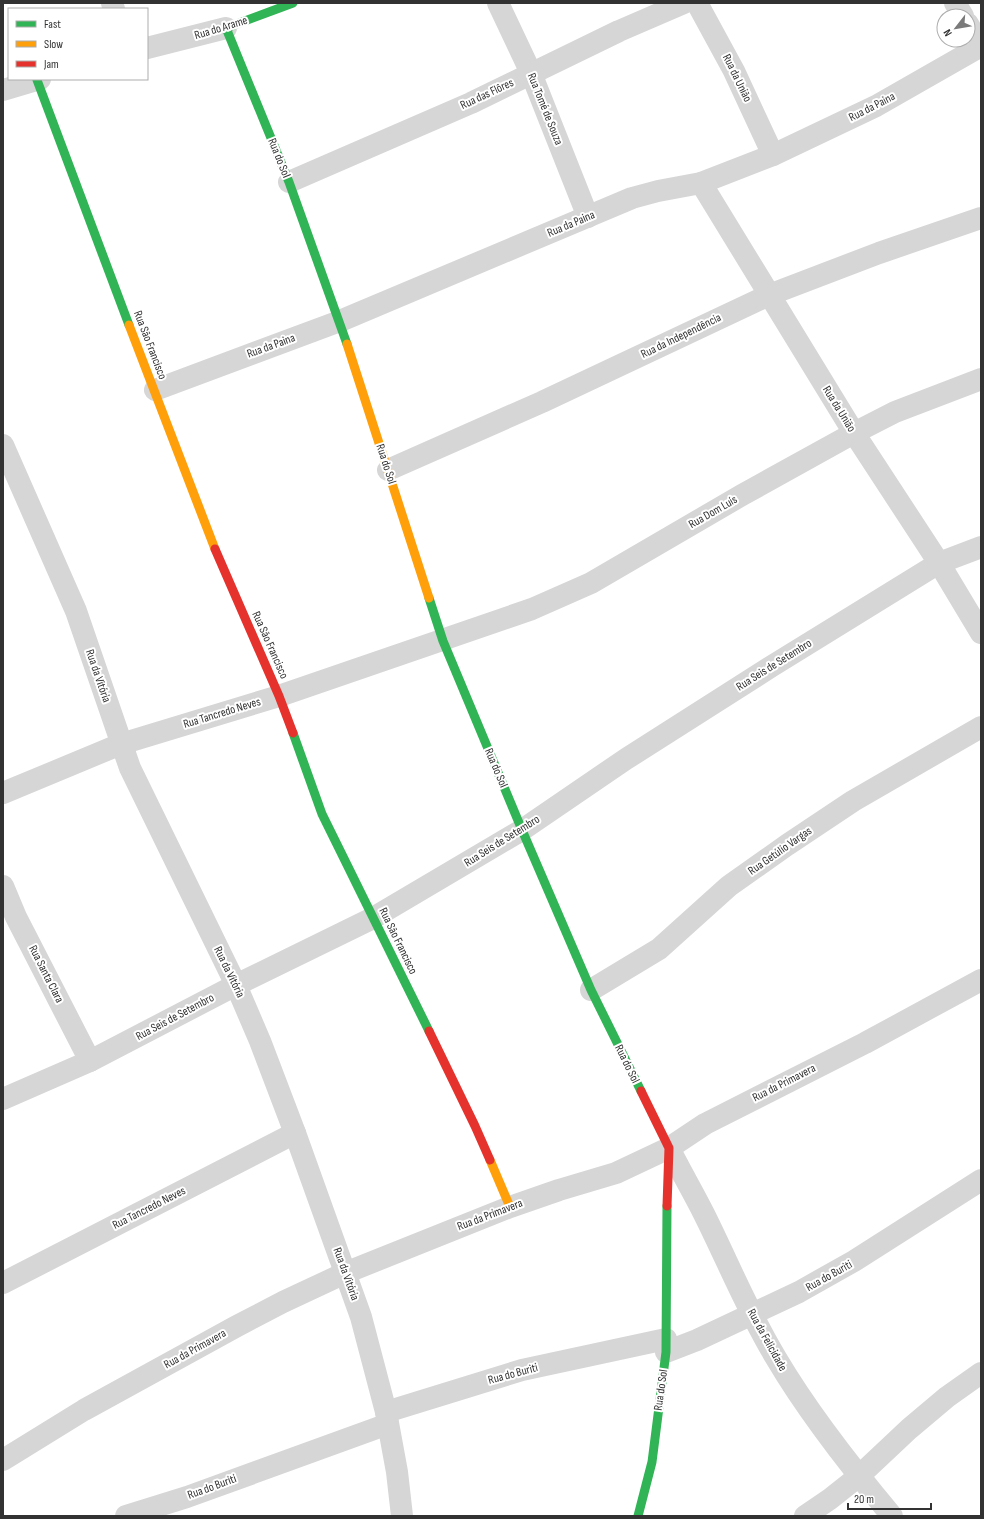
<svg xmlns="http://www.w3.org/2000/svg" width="984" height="1519" viewBox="0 0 984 1519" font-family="'Sofia Sans Condensed',sans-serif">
	<rect width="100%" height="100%" fill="#fff"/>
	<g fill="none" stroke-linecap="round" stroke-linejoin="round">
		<g stroke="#d6d6d6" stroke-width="22">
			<polyline points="112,3 114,9"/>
			<polyline points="498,3 531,73 588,217"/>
			<polyline points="697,3 734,71 773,155"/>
			<polyline points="955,3 963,16"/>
			<polyline points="968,24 981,46"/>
			<polyline points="147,48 226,28"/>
			<polyline points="3,90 40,79"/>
			<polyline points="289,182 471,103 619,31 684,3"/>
			<polyline points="701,183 854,433 939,563 981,633"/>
			<polyline points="155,390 340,321 632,198 658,191 701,183 773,155 876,106 981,46"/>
			<polyline points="3,445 76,611 130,768 236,985 260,1041 295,1133 361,1317 386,1412 397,1472 402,1516"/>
			<polyline points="388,470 542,402 769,295 879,253 981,218"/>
			<polyline points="3,793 121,744 279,696 532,609 591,583 742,495 854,433 895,412 981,379"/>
			<polyline points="3,886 16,917 90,1061"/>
			<polyline points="591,990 659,949 729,886 787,845 853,801 981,727"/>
			<polyline points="3,1099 90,1061 236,985 373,918 522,830 626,759 772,666 939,563 981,547"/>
			<path d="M669,1148c11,22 24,44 35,66 24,48 44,98 72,144 33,56 74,108 116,158"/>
			<polyline points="3,1283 295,1133"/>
			<polyline points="666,1352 697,1340 799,1292 854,1261 981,1180"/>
			<polyline points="386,1412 522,1370 666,1339"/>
			<polyline points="3,1460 84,1410 237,1326 283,1302 345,1273 510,1207 559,1190 616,1173 669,1148 705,1124 865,1043 981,980"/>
			<polyline points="126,1516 187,1497 388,1424"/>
			<polyline points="805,1516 830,1499 859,1476 909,1429 947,1397 981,1373"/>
		</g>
		<g stroke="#30b455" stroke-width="9">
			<polyline points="293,3 226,28 289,182 347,344"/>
			<polyline points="37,80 129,325"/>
			<polyline points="429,598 443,641 522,830 591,990 641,1091"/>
			<polyline points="293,733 322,814 429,1031"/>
			<polyline points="638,1516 652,1462 666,1352 667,1206"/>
		</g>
		<g stroke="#ff9f0a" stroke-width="9">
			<polyline points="129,325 215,549"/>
			<polyline points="347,344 429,598"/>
			<polyline points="490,1160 510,1207"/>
		</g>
		<g stroke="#e5322d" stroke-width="9">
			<polyline points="215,549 279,696 293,733"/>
			<polyline points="429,1031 475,1126 490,1160"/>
			<polyline points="641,1091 669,1148 667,1206"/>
		</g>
	</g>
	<g text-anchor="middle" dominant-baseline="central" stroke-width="4" stroke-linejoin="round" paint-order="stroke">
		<g font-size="12" fill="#323232" stroke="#fff">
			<text transform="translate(221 28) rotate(-17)">Rua do Arame</text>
			<text transform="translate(737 78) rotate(64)">Rua da União</text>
			<text transform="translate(487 94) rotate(-25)">Rua das Flôres</text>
			<text transform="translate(872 107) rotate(-27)">Rua da Paina</text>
			<text transform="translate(545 109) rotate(68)">Rua Tomé de Souza</text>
			<text transform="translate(279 158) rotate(68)">Rua do Sol</text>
			<text transform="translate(571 224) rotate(-23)">Rua da Paina</text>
			<text transform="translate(681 336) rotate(-26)">Rua da Independência</text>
			<text transform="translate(150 345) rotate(69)">Rua São Francisco</text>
			<text transform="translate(271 346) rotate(-20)">Rua da Paina</text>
			<text transform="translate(839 409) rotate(58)">Rua da União</text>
			<text transform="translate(386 464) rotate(72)">Rua do Sol</text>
			<text transform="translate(713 512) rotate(-30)">Rua Dom Luís</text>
			<text transform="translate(270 645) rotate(66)">Rua São Francisco</text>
			<text transform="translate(774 665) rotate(-32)">Rua Seis de Setembro</text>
			<text transform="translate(98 676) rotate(71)">Rua da Vitória</text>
			<text transform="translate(222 713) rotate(-17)">Rua Tancredo Neves</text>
			<text transform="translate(496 768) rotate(67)">Rua do Sol</text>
			<text transform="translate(502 841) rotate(-32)">Rua Seis de Setembro</text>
			<text transform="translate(780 851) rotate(-35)">Rua Getúlio Vargas</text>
			<text transform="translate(398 941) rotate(64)">Rua São Francisco</text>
			<text transform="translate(229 972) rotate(64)">Rua da Vitória</text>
			<text transform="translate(46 974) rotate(63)">Rua Santa Clara</text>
			<text transform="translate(175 1017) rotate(-28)">Rua Seis de Setembro</text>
			<text transform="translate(627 1064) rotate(64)">Rua do Sol</text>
			<text transform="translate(784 1083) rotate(-27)">Rua da Primavera</text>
			<text transform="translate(149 1208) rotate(-27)">Rua Tancredo Neves</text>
			<text transform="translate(490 1215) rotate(-21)">Rua da Primavera</text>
			<text transform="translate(346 1274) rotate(70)">Rua da Vitória</text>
			<text transform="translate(829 1276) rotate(-29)">Rua do Buriti</text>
			<text transform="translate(767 1340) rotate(61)">Rua da Felicidade</text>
			<text transform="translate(195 1349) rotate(-29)">Rua da Primavera</text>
			<text transform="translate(513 1374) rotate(-15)">Rua do Buriti</text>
			<text transform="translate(661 1390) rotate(-82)">Rua do Sol</text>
			<text transform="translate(212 1487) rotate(-20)">Rua do Buriti</text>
		</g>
	</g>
	<rect width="984" height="1519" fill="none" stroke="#323232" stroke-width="8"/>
	<rect x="8" y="8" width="140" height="72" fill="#ffffff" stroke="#adadad"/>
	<rect x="16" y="21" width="20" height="6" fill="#30b455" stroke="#adadad"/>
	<text x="44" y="28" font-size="12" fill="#323232">Fast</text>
	<rect x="16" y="41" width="20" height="6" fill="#ff9f0a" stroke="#adadad"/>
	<text x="44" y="48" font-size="12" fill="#323232">Slow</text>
	<rect x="16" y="61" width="20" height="6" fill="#e5322d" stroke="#adadad"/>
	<text x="44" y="68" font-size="12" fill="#323232">Jam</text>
	<g transform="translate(956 28) rotate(239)"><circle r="19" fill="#ffffff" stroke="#adadad"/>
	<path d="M0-3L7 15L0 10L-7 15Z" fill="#7a7a7a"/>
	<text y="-6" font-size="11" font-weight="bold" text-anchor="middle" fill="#323232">N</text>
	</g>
	<path d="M848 1503v6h83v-6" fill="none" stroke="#323232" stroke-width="2"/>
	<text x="854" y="1503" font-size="12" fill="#323232" stroke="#ffffff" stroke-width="3" paint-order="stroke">20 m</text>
</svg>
